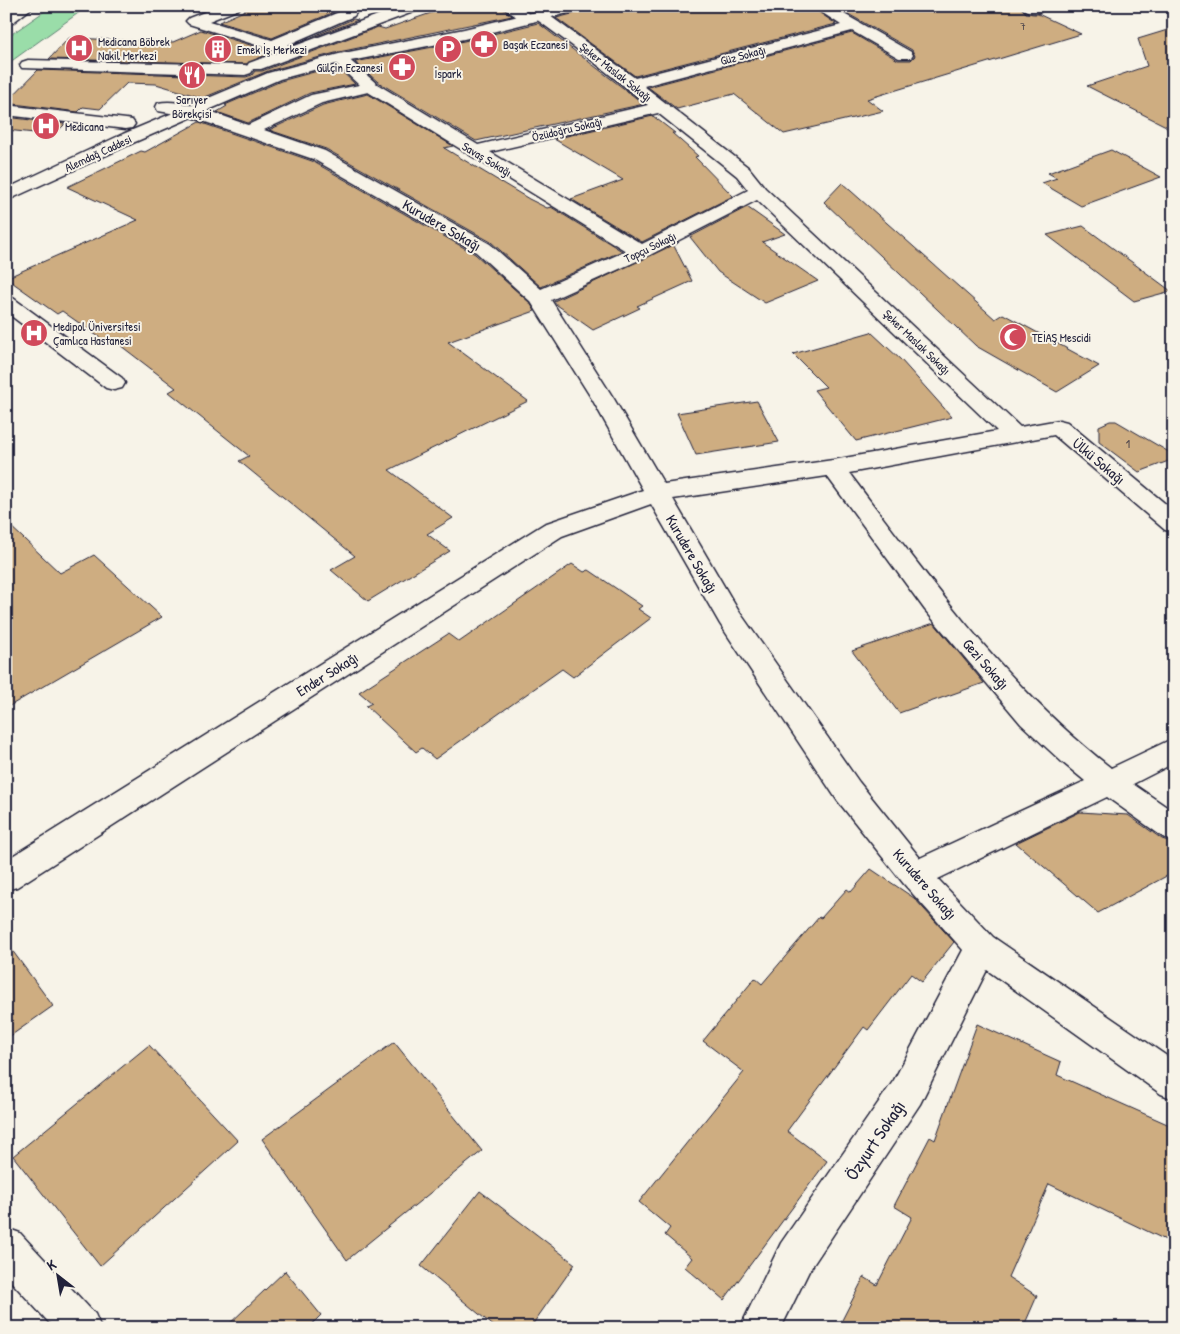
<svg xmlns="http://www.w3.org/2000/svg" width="1180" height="1334" viewBox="0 0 1180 1334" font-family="'Patrick Hand',sans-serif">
	<rect width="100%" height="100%" fill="#f7f3e8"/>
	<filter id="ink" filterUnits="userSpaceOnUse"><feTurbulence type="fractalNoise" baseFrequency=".02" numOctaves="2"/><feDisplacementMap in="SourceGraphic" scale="10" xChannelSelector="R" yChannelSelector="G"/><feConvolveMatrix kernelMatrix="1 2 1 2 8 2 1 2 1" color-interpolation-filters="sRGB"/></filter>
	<g filter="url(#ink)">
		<polygon fill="#9adda9" stroke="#5e8072" points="52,6 88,6 6,65 6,38"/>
		<g fill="#cead81" stroke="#22223b">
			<polygon points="255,6 316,6 334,12 272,38 219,22"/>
			<polygon points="451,6 500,6 512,16 339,52 268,71 203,98 156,84 127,83 100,109 83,107 78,112 6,103 38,70 246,77 252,75 255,71 262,71 378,27 385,29"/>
			<polygon points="588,6 810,6 836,24 635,76 556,18 584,11"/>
			<polygon points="834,6 1019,6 1026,13 1038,14 1081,34 867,99 883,111 784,134 734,94 677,109 648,87 852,33 898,60 911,60 915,56 912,50"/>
			<polygon points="353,19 358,20 293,45"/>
			<polygon points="538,23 644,104 476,141 378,82 355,62 464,41"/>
			<polygon points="1174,28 1174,130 1168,131 1166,126 1087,86 1147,66 1138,39"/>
			<polygon points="201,30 273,52 246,64 49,59 69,38 173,42"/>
			<polygon points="336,66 355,84 310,93 248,123 217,112 227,106 225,105 281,81"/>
			<polygon points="368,94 453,146 444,148 529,199 547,208 551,207 622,251 541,287 491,242 326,149 269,130 323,105"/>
			<polygon points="653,116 675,133 672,133 698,156 695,157 733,196 642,242 571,199 623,180 554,139"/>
			<polygon points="6,117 65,124 54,135 6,130"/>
			<polygon points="199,122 312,161 475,254 530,303 535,311 448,342 528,401 389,470 453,518 427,534 450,551 368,601 331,570 355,556 239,461 249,456 169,392 176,388 112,339 106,342 62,311 57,314 6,278 138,220 67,187 141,151 145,152"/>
			<polygon points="1111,150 1161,177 1081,206 1042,183 1057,178 1048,173"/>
			<polygon points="842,183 995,319 1003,314 1099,366 1057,392 976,346 824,202"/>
			<polygon points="747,207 785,234 762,242 818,281 765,303 718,272 690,237"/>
			<polygon points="1083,226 1171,291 1134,301 1047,235"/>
			<polygon points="679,242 674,246 692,281 637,306 640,308 593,330 557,305 554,301"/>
			<polygon points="871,332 901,360 952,417 856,441 814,390 826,387 793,354"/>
			<polygon points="757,401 779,442 696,455 677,413"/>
			<polygon points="1110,421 1116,421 1174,455 1174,459 1139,472 1099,442 1099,426"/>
			<polygon points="6,522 60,573 94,555 162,617 6,708"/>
			<polygon points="572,564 584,572 589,570 642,606 638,609 651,618 573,677 562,669 435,759 422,748 416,752 366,706 372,703 359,692 448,634 459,642"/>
			<polygon points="934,623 984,683 899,713 852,651"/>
			<polygon points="1080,812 1128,815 1162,839 1174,843 1174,872 1098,913 1016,843"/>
			<polygon points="871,869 914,898 954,942 922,982 911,974 868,1030 864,1027 787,1131 827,1161 724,1300 685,1267 692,1258 665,1235 670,1228 639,1202 744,1072 703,1041 755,978 762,984 819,917 821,918 847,889 851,892"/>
			<polygon points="6,942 53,1006 6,1039"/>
			<polygon points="977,1024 1061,1062 1057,1075 1174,1127 1174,1244 1049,1184 1008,1277 1037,1296 1023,1328 838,1328 864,1277 877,1285 912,1217 894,1206 930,1137 935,1140"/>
			<polygon points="394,1042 482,1151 347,1260 262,1139"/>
			<polygon points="149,1045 238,1141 100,1266 13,1156"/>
			<polygon points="480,1191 575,1264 530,1328 496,1328 421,1266"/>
			<polygon points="285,1271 321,1315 308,1328 225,1328"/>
		</g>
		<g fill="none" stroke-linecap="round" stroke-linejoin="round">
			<g stroke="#22223b" stroke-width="3">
				<g id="minor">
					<polygon points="220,6 241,6 239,9 209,21 272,40 344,10 354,10 356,13 354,16 287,45 298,48 300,51 298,54 292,56 189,24 186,21 189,18"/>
					<polygon points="502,6 519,6 536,19 533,22 523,22"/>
					<path d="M812,6h18l81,46 2,3 -2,3h-12l-47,-27 -208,55 105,82 16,20 255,239 39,-7 8,2 107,89v21l-9,-2 -111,-95 -205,38c79,104 157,214 262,295l63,-30v25l-41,21 41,28v29l-11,-4 -56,-40 -169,82 55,58 181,124v38l-13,-5 -174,-124 -67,134 -111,167 -28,57h-41l41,-85 113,-163 69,-130 -59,-66 -67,-84 -117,-176 -69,-120 -89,32 -545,351 -11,3v-30l538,-336 99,-34 -51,-91 -61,-97 -55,-50 -163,-93 -125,-43 -30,-5 -2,-4 2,-4c25,-6 66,14 90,22l63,-30 48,-10 -28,-26 2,-3h12l32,28 101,61 170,-40 -63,-50 -49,-36 -2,-3 2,-3h10l89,65 206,-53zM368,92l258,159 -85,38 -51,-45 -165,-93 -61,-21 58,-27zM658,113l79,63 11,14 -106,54 -152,-92zM757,200l240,231 -164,29 -169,24 -50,-85 -63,-99 97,-44zM827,476l98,134 96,114 41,38 23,19 -165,77 -61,-76 -121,-172 -65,-111z"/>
					<path d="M1021,6h20l1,3 -2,3c-7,2 -15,0 -19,-6z"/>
					<polygon points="28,60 245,65 251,67 253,70 251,73 245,75 22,68 20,65 22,62"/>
					<polygon points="6,105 126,119 132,120 135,124 132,128 126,129 6,115"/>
					<polygon points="6,296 13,298 122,378 125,383 122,388 114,390 106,388 6,312"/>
					<polygon points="6,1228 20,1233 95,1314 101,1328 54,1328 6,1276"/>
				</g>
			</g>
			<g stroke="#22223b" stroke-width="3">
				<g id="major">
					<polygon points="402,6 423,6 421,9 261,69 249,69 247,66 249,63"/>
					<polygon points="560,6 586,6 584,9 464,39 340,63 280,79 135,142 6,201 6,189 123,134 268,73 339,54 464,29"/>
				</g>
			</g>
			<g stroke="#22223b" stroke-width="3">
				<polygon id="highway" points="17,6 34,6 11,24 6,25 6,14"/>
			</g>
			<use href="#minor" fill="#f7f3e8" fill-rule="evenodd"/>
			<use href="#major" fill="#f7f3e8" fill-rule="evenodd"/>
			<use href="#highway" fill="#f7f3e8" fill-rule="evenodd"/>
		</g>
	</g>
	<defs>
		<g id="pharmacy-disc" transform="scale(1.4375)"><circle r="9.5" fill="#d1495b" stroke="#f7f3e8"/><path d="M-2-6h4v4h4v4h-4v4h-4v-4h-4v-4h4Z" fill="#fff"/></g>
		<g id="hospital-disc" transform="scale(1.4375)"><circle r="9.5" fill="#d1495b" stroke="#f7f3e8"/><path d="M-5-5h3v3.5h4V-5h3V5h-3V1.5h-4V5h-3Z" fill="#fff"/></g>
		<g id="building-disc" transform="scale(1.4375)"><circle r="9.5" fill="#d1495b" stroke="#f7f3e8"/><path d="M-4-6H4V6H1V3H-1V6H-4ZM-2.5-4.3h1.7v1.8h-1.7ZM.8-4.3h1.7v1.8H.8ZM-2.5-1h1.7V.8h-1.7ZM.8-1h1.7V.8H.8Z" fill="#fff"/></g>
		<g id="parking-disc" transform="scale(1.4375)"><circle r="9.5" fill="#d1495b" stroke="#f7f3e8"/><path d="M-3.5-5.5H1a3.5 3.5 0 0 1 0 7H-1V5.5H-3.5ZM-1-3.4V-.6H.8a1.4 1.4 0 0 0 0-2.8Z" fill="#fff"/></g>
		<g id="restaurant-disc" transform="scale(1.4375)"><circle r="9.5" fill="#d1495b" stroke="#f7f3e8"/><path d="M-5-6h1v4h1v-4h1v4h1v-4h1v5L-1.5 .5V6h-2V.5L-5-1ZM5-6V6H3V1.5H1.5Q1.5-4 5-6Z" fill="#fff"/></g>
		<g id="mosque-disc" transform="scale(1.4375)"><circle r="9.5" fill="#d1495b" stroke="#f7f3e8"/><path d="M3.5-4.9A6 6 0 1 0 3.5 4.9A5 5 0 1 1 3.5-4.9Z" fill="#fff"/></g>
	</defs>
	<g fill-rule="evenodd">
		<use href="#pharmacy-disc" x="484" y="44"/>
		<use href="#hospital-disc" x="79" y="48"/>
		<use href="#building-disc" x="218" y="49"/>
		<use href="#parking-disc" x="448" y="49"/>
		<use href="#pharmacy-disc" x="402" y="67"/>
		<use href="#restaurant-disc" x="192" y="75"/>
		<use href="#hospital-disc" x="46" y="126"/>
		<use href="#hospital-disc" x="34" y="333"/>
		<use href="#mosque-disc" x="1013" y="337"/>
	</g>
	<g text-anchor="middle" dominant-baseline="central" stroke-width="4" stroke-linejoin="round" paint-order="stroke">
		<g font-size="11" fill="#4d454c">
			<text x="1023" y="26">7</text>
		</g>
		<g font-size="12" fill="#22223b" stroke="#f7f3e8" text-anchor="start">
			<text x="98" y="41">Medicana Böbrek<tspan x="98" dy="14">Nakil Merkezi</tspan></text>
			<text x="503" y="44">Başak Eczanesi</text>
			<text x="237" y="49">Emek İş Merkezi</text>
			<text x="383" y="67" text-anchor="end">Gülçin Eczanesi</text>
			<text x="448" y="73" text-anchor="middle">İspark</text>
			<text x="192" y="99" text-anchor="middle">Sarıyer<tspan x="192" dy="14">Börekçisi</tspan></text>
			<text x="65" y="126">Medicana</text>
			<text x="53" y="326">Medipol Üniversitesi<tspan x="53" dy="14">Çamlıca Hastanesi</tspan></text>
			<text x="1032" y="337">TEİAŞ Mescidi</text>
		</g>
		<g font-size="12" fill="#22223b" stroke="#f7f3e8">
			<text transform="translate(743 55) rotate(-15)">Güz Sokağı</text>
			<text transform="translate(616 72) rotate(38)">Şeker Maslak Sokağı</text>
			<text transform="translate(567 129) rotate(-13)">Özüdoğru Sokağı</text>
			<text transform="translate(98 153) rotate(-25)">Alemdağ Caddesi</text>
			<text transform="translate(487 159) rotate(31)">Savaş Sokağı</text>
			<text transform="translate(650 247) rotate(-26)">Topçu Sokağı</text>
			<text transform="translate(917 342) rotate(44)">Şeker Maslak Sokağı</text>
		</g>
		<g font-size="12" fill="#4d454c">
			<text x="1128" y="443">1</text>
		</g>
		<g font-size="15" fill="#22223b" stroke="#f7f3e8">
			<text transform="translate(442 225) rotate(30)">Kurudere Sokağı</text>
			<text transform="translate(1099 461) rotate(40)">Ülkü Sokağı</text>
			<text transform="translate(692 554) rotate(60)">Kurudere Sokağı</text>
			<text transform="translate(986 664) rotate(49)">Gezi Sokağı</text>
			<text transform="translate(327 674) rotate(-32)">Ender Sokağı</text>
			<text transform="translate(925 884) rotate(49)">Kurudere Sokağı</text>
		</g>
		<g font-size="18" fill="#22223b" stroke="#f7f3e8">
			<text transform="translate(875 1140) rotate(-56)">Özyurt Sokağı</text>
		</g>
	</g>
	<rect width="1180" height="1334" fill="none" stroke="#f7f3e8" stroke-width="25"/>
	<rect x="12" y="12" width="1155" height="1309" fill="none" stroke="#22223b" stroke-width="2" filter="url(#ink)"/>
	<g transform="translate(58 1276) rotate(329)" stroke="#f7f3e8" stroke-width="4" paint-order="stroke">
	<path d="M0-4L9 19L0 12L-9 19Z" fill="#22223b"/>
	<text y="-8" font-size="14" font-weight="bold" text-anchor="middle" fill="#22223b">K</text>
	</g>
</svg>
